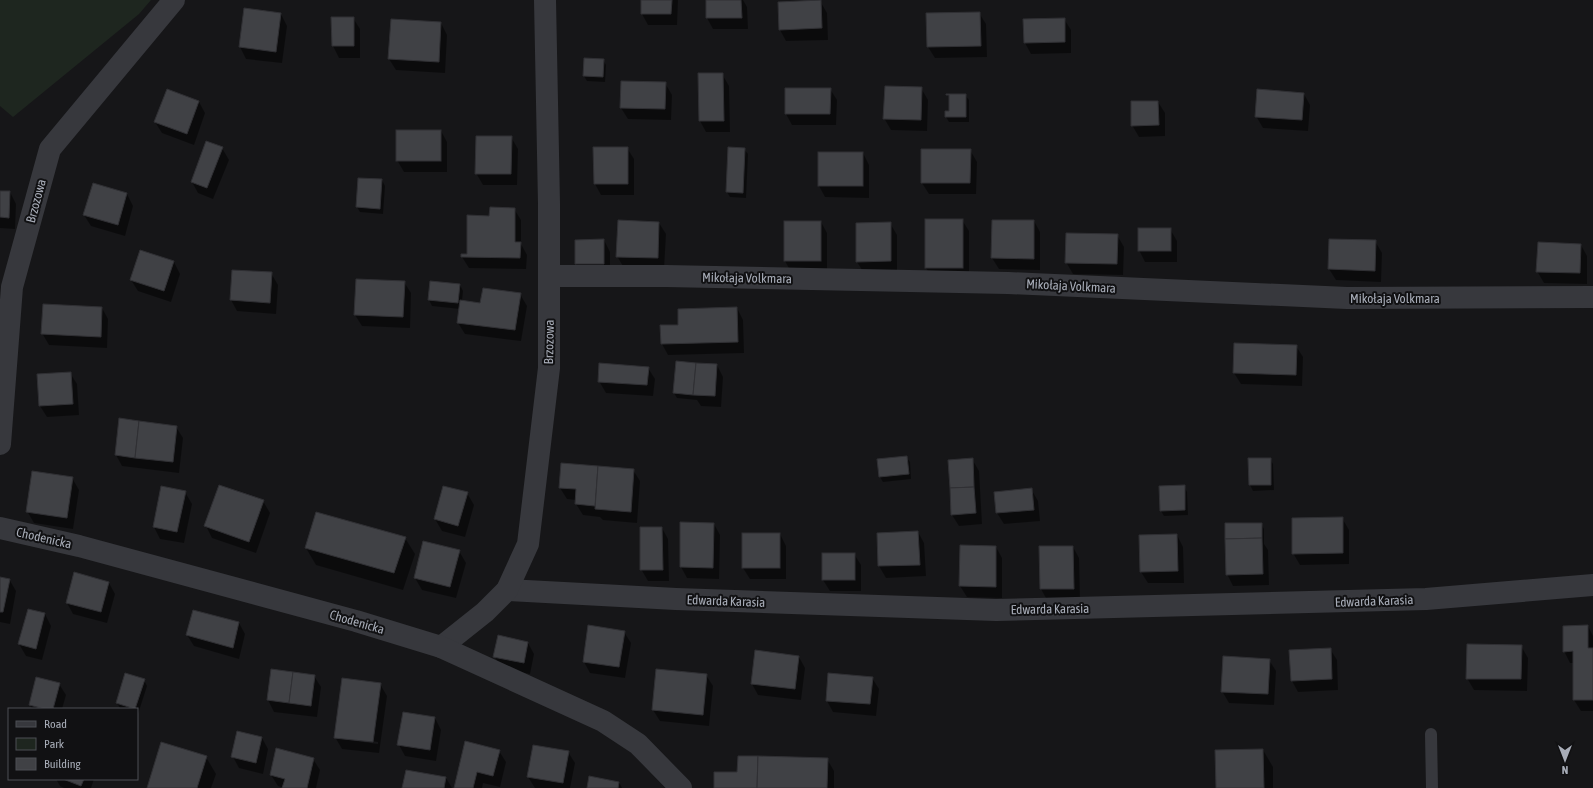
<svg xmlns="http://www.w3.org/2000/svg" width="1593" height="788" viewBox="0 0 1593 788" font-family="'Asap Condensed',sans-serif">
	<rect width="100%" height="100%" fill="#161618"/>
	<polygon fill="#1e261f" points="0,0 151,0 139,14 13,117 0,106"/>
	<g fill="#0007" fill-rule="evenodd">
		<polygon points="642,0 678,0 677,25 648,25 642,14"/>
		<polygon points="707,0 743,0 747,7 748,29 713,29 707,18"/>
		<polygon points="820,1 827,13 828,40 786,41 780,30"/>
		<polygon points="245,9 281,14 287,26 282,63 246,59 240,47"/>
		<polygon points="979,13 986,24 987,57 935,58 928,47"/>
		<polygon points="332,18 353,18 360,29 360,58 339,58 333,46"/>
		<polygon points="1064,19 1071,30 1071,53 1031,54 1025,43"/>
		<polygon points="441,23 447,35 445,73 396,70 389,59"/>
		<polygon points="603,60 606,65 605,82 587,81 584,76"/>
		<polygon points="722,74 729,86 730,132 706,132 700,121"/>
		<polygon points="665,83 672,95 671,120 628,119 621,108"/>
		<polygon points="921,88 928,100 927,131 891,130 884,118"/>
		<polygon points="830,89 837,100 836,125 792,125 786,114"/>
		<polygon points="1304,94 1310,105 1308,131 1263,128 1256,116"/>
		<polygon points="965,95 969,100 969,122 949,122 946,117"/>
		<polygon points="199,102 205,113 194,145 162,133 155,122"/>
		<polygon points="1158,102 1165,113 1165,136 1139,137 1132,125"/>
		<polygon points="441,131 447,142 447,172 404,172 397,160"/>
		<polygon points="511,137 518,149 517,185 483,185 476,173"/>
		<polygon points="222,148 229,160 213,199 198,193 192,182"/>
		<polygon points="627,148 634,159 634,195 601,195 595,184"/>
		<polygon points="744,149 748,154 746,198 730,197 727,192"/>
		<polygon points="970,150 977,162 976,194 929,194 922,183"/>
		<polygon points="863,153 869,165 869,198 825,197 819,186"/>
		<polygon points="382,180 385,186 383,214 360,212 357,207"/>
		<polygon points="93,184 127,194 133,206 125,236 91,226 84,215"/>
		<polygon points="0,192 10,192 16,204 15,229 0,228"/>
		<polygon points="514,209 521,220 521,244 527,255 526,269 469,268 462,257 468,255 490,217"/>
		<polygon points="962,220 969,231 969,280 933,279 926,268"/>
		<polygon points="1034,221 1040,232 1040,270 999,269 992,258"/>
		<polygon points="821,222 827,233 827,272 791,272 785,261"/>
		<polygon points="659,223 666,234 664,269 624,268 617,256"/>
		<polygon points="890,223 897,235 897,273 864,273 857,262 857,224"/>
		<polygon points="1170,229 1177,241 1177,262 1145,262 1139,250"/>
		<polygon points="1117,235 1124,247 1123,275 1073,274 1066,262"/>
		<polygon points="604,240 610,252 610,275 582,275 576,264"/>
		<polygon points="1375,241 1382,253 1381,282 1336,280 1329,269"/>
		<polygon points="1581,245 1587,256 1587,284 1544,283 1537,271"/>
		<polygon points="174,262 180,274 171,302 138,291 131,280"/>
		<polygon points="271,273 278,285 276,314 237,311 231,300"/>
		<polygon points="404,282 411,293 410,328 362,326 355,315"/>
		<polygon points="460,285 463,291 462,301 481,304 520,294 527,306 521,341 465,334 458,323 460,309 432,306 429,300"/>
		<polygon points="102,308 108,319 107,348 49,345 42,333"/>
		<polygon points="737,308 743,320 744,353 668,355 662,344"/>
		<polygon points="1296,346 1303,357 1302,386 1241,384 1234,373"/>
		<polygon points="717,365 723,377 721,407 701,406 697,400 677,398 674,393"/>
		<polygon points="648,368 655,379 653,396 606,393 599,381"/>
		<polygon points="70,373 77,384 79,415 47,417 40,406"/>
		<polygon points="176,427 183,438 179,473 122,466 116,455"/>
		<polygon points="906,457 910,462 911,479 883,482 880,477"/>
		<polygon points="972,459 979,471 982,524 959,526 952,515"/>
		<polygon points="1249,459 1270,459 1273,464 1274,490 1253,491 1250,485"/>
		<polygon points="562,464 633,470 640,481 637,523 603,520 600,517 583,515 576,504 576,500 567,499 560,488"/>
		<polygon points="72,478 79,490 73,529 34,523 27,511"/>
		<polygon points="1184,486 1187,492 1188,515 1164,516 1161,511"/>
		<polygon points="162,487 185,492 192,504 184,543 160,539 154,527"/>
		<polygon points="1031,489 1038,501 1040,521 1004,524 997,513"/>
		<polygon points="467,493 474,505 465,537 442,531 435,519"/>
		<polygon points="263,501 270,513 256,553 212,538 206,526"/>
		<polygon points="1342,518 1349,530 1349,564 1300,565 1293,553"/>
		<polygon points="681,523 714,524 720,535 719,579 687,578 681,567"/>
		<polygon points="1261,524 1264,529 1264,544 1268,550 1269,585 1233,586 1227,574"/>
		<polygon points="662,528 668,539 669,581 648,581 641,569"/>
		<polygon points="918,532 924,543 926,576 886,578 879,566 878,534"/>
		<polygon points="780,534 786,546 786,579 750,579 743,568"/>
		<polygon points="1177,535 1183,547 1184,583 1148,583 1141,572"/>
		<polygon points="405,538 415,554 403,590 316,565 306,548"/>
		<polygon points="996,547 1002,558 1002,598 967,597 960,586"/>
		<polygon points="1073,547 1079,558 1080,600 1047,600 1041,589"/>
		<polygon points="459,551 466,563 456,598 422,590 415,578"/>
		<polygon points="854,554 861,565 861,591 830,591 823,580"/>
		<polygon points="0,578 9,579 16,591 10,624 0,622"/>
		<polygon points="109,583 115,594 107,623 73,614 67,603"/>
		<polygon points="45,614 51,626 42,660 26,656 19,644"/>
		<polygon points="239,623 245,634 239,659 194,646 187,635"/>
		<polygon points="1588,626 1593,636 1593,711 1581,711 1574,700 1574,663 1570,663 1564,651"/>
		<polygon points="624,632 631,643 625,678 590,673 584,662"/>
		<polygon points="528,643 534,654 530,674 501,668 495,657"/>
		<polygon points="1521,646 1528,658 1527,691 1474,690 1467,678"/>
		<polygon points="1330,649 1337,660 1338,690 1298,692 1292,681"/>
		<polygon points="799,657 805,668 801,700 758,695 752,684"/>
		<polygon points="1269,660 1276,671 1274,705 1229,703 1222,691"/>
		<polygon points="271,670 314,676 321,687 317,717 274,712 268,700"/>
		<polygon points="706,675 713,686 709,726 660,721 653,710"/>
		<polygon points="872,678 879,689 876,716 833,712 827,701"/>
		<polygon points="144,680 147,686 138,714 137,709 120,708 117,703"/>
		<polygon points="59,684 66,695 62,709 32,709 30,705"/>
		<path d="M380,684l7,12 -8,57 -37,-4 -7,-12zM342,737l36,5v2l-36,-5z"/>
		<polygon points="435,718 441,730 436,761 405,756 399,745"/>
		<polygon points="238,732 262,738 268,749 263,774 239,768 233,757"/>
		<polygon points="1263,750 1273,767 1273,788 1217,788"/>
		<polygon points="499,751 506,762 500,787 483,783 482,788 455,788"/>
		<polygon points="568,752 575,763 570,788 535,788 528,777"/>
		<polygon points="206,757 216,774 211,788 148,788"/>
		<polygon points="313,759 320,770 316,788 284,788 278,786 271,775"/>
		<polygon points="827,759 834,771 834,788 715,788 738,773"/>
		<polygon points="446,778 452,788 403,788"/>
		<polygon points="56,779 94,779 91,788 64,788 60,786"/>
		<polygon points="619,782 622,788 588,788"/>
	</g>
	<g fill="#404145" stroke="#303034">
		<polygon points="641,0 672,0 671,14 641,14"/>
		<polygon points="706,0 741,0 742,18 706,18"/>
		<polygon points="821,0 822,28 779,30 778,2"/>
		<polygon points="244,8 281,13 276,52 239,47"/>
		<polygon points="980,12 981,46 927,47 926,13"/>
		<polygon points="331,17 354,17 354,46 332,46"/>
		<polygon points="1065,18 1065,42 1024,43 1023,19"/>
		<polygon points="391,19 441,22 439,62 388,59"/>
		<polygon points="584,58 604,59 603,77 583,76"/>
		<polygon points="698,73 723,73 724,121 699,121"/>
		<polygon points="621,81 666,82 665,109 620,108"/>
		<polygon points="885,86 922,87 921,120 883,119"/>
		<polygon points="785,88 831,88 830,114 785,114"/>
		<polygon points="167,89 199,101 187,134 154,122"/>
		<polygon points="1257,89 1304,93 1302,120 1255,117"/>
		<polygon points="946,94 966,94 966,117 945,117 945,111 949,111 949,95 946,95"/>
		<polygon points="1131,101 1158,101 1159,125 1131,126"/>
		<rect x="396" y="130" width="45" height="31"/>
		<polygon points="476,136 512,136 511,174 475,174"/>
		<polygon points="206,141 223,147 207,188 191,182"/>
		<polygon points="593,147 628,147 628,184 594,184"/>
		<polygon points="728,147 745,148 743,193 726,192"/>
		<polygon points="921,149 971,149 970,183 921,183"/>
		<rect x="818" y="152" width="45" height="34"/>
		<polygon points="358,178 382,179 380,209 356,207"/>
		<polygon points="93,183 127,193 118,225 83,215"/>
		<polygon points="0,191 10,191 9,218 0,217"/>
		<polygon points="490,207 515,208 515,242 521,242 520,258 461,257 461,254 467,254 467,215 489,216"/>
		<rect x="925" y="219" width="38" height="49"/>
		<polygon points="618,220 659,222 658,258 616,257"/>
		<polygon points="992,220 1034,220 1034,259 991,258"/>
		<rect x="784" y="221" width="37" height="40"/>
		<polygon points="891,222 891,261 856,262 856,223"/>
		<rect x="1138" y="228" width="33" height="23"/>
		<polygon points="1066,233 1118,234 1117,264 1065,263"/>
		<polygon points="604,239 604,264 575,264 575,240"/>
		<polygon points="1329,239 1376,240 1375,271 1328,269"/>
		<polygon points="1538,242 1581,244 1580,273 1536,272"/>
		<polygon points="140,250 174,261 164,291 130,280"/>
		<polygon points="232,270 272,272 270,303 230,300"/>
		<polygon points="356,279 405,281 403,317 354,315"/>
		<polygon points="430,281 460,284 458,303 428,300"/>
		<polygon points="483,288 521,293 515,330 457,323 460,300 480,303"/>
		<polygon points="43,304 102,307 101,337 41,334"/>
		<polygon points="737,307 738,342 661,344 660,325 678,325 678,309"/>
		<polygon points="1234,343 1297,345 1296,375 1233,373"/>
		<polygon points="676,361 696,363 693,395 673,393"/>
		<polygon points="599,363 649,367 647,385 598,382"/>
		<polygon points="696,363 717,364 715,396 693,395"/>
		<polygon points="71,372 73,404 39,406 37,374"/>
		<polygon points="119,418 139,421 135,458 115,455"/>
		<polygon points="139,421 177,426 173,462 135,458"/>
		<polygon points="907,456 909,474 879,477 877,459"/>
		<polygon points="973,458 974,487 950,488 948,460"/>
		<polygon points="1248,458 1271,458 1271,485 1249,485"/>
		<polygon points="561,463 598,466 595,506 575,504 576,489 559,488"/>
		<polygon points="598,466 634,469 631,512 595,509"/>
		<polygon points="32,471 73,477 67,518 26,512"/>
		<polygon points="219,485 264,500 249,542 204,526"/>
		<polygon points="1185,485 1185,510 1160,511 1159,486"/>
		<polygon points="161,486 186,491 177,532 153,527"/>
		<polygon points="443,486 468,492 458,526 434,519"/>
		<polygon points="974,487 976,513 951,515 950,488"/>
		<polygon points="1032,488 1034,510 996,513 994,492"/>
		<polygon points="316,512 406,537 394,573 305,548"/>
		<polygon points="1343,517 1343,553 1292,554 1292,518"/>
		<polygon points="680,522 714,523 713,568 680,567"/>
		<polygon points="1225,523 1262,523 1262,538 1225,539"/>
		<polygon points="640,527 662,527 663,570 640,570"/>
		<polygon points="918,531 920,565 878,566 877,533"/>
		<rect x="742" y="533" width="38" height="35"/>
		<polygon points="1177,534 1178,571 1140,572 1139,535"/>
		<polygon points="1262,538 1263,574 1226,575 1225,539"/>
		<polygon points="423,541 460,550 450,587 414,578"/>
		<polygon points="960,545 996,546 996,587 959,586"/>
		<polygon points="1039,546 1073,546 1074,589 1040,589"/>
		<rect x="822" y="553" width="33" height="27"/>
		<polygon points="74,572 109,582 101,612 66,603"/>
		<polygon points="0,577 10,579 3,612 0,612"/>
		<polygon points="28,609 45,613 36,649 18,644"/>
		<polygon points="193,610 239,622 233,648 186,635"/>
		<polygon points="588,625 625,631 619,667 583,662"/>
		<polygon points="1588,625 1588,648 1593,648 1593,700 1573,700 1573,651 1563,652 1563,626"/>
		<polygon points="498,635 528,642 524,663 493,657"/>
		<polygon points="1467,644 1522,645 1521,679 1466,679"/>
		<polygon points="1331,648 1332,679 1291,681 1289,650"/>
		<polygon points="755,650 799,656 795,689 751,684"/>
		<polygon points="1223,656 1270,659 1268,694 1221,692"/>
		<polygon points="271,669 293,672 289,703 267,700"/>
		<polygon points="656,669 707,674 703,715 652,710"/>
		<polygon points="293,672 315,675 311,706 289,703"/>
		<polygon points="125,673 145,679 135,709 116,703"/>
		<polygon points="828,673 873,677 870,704 826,701"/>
		<polygon points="36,677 60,683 53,709 45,709 29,705"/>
		<polygon points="342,678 381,683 373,742 334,738"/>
		<polygon points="403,712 435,717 430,750 397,745"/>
		<polygon points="237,731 262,737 256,763 231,757"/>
		<polygon points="465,741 500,750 493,776 477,772 473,788 454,788"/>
		<polygon points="161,742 207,756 197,788 147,788"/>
		<polygon points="533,745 569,751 563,783 527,777"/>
		<polygon points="276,748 314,758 307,788 282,788 285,779 270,775"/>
		<polygon points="1263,749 1264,788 1216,788 1215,750"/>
		<polygon points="738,756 758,756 757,788 714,788 714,772 737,772"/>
		<polygon points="758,756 828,758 827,788 757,788"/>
		<polygon points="406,770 446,777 444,788 402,788"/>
		<polygon points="589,776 619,782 618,788 587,788"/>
		<polygon points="63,779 84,779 81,786"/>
	</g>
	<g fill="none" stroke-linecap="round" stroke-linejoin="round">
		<polyline stroke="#37383d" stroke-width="12" points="1431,734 1432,788"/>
		<g stroke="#37383d" stroke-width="22">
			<polyline points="549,276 666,276 1008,283 1347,298 1593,297"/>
			<polyline points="0,444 12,287 50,149 174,0"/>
			<polyline points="507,590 676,599 996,610 1426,599 1593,585"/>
			<polyline points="441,647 485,612 507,590 528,544 549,368 549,204 545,0"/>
		</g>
		<polyline stroke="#37383d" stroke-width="22" points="0,528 79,546 356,621 441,647 603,721 638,744 681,788"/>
	</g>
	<g text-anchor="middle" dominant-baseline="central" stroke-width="4" stroke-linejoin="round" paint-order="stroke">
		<g font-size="13" fill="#a8adb8" stroke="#111113">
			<text transform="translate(36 201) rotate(-75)">Brzozowa</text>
			<text transform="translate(747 278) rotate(1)">Mikołaja Volkmara</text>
			<text transform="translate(1071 286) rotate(3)">Mikołaja Volkmara</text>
			<text x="1395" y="298">Mikołaja Volkmara</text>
			<text transform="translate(549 342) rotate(-89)">Brzozowa</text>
			<text transform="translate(44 538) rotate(13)">Chodenicka</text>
			<text transform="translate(726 601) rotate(2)">Edwarda Karasia</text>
			<text transform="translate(1374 601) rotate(-2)">Edwarda Karasia</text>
			<text transform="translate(1050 609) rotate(-1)">Edwarda Karasia</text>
			<text transform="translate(357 622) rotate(16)">Chodenicka</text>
		</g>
	</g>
	<rect x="8" y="708" width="130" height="72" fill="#111113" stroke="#4d4f55"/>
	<rect x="16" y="721" width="20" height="6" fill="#37383d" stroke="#4d4f55"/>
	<text x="44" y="728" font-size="12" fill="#a8adb8">Road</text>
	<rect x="16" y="738" width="20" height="12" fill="#1e261f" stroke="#4d4f55"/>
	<text x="44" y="748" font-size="12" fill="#a8adb8">Park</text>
	<rect x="16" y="758" width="20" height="12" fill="#404145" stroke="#4d4f55"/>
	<text x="44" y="768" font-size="12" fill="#a8adb8">Building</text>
	<g transform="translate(1565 760) rotate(180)" stroke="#111113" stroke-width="3" paint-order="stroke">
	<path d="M0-3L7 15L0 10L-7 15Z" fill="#a8adb8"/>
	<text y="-6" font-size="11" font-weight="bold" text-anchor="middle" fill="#a8adb8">N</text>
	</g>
</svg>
